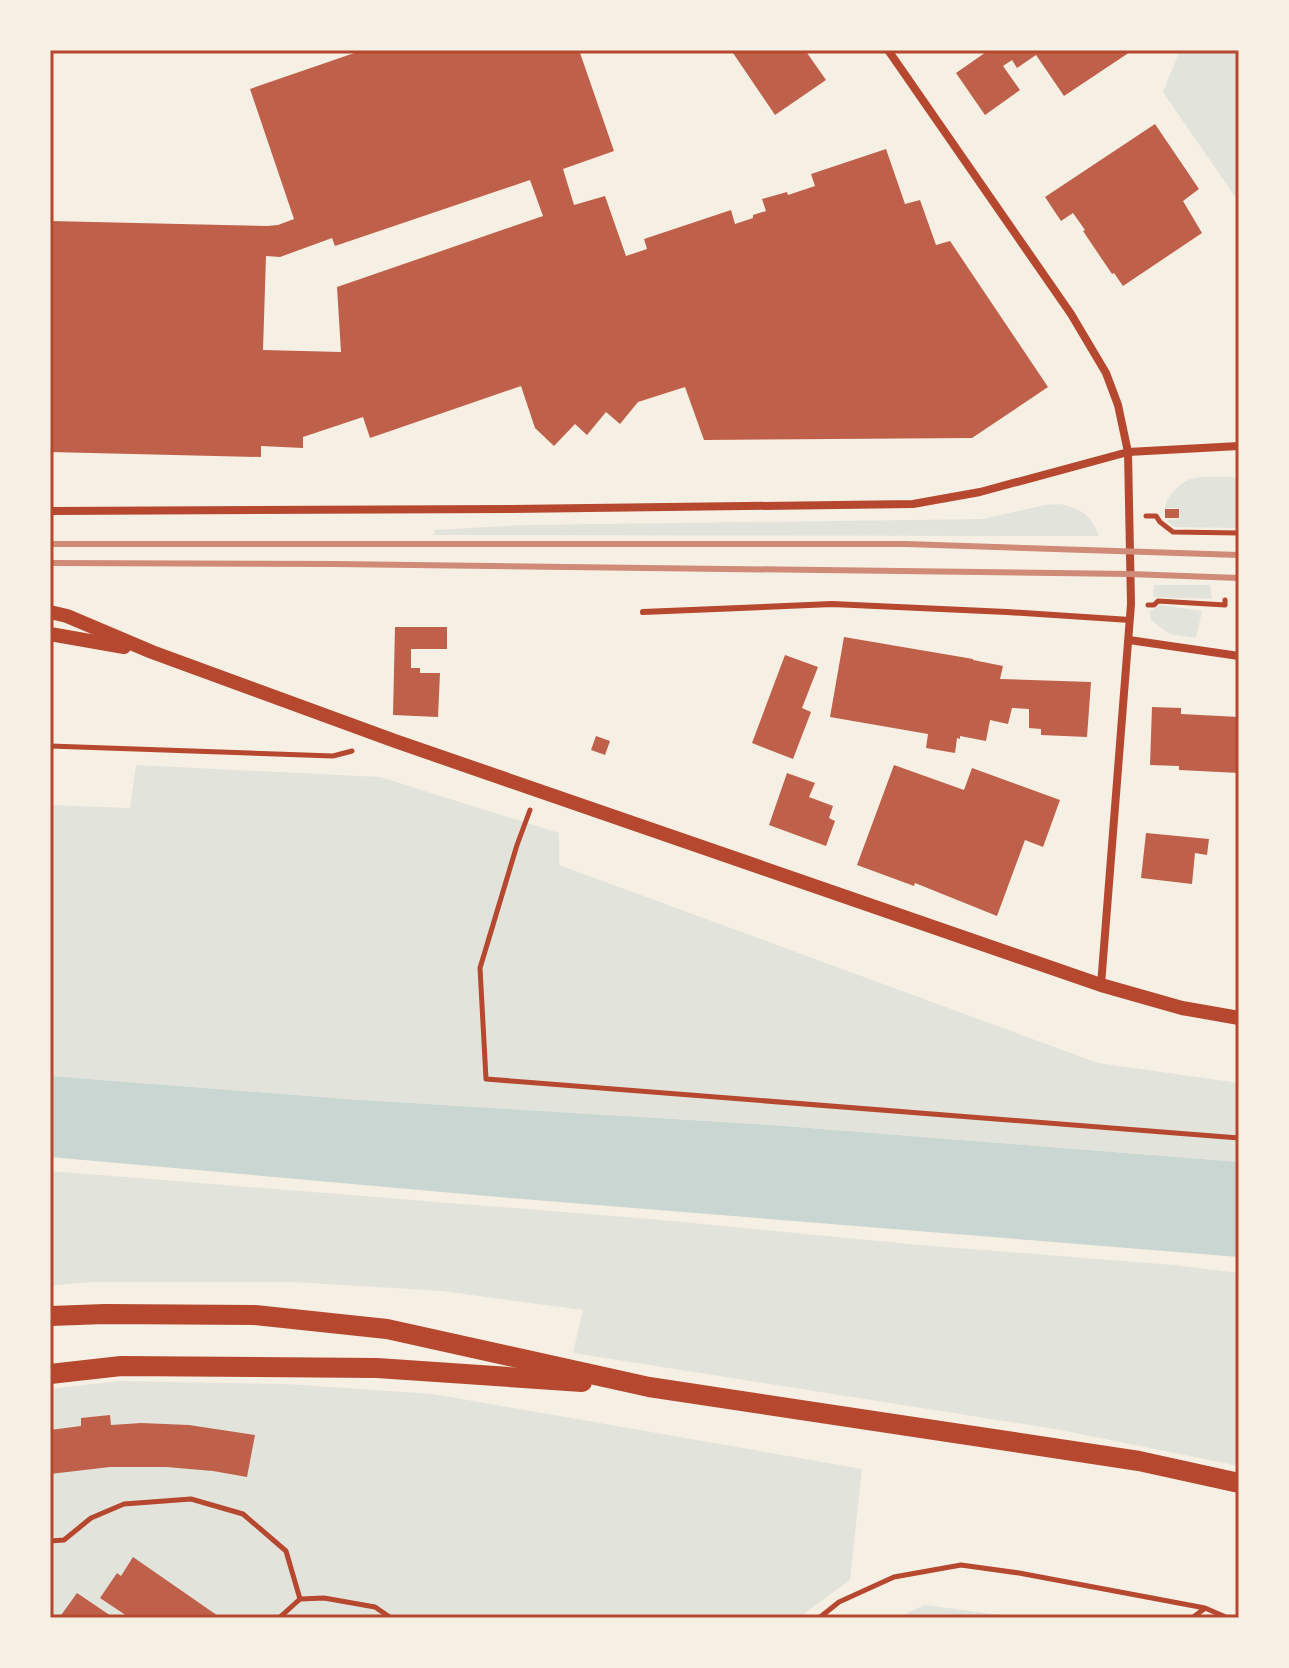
<svg xmlns="http://www.w3.org/2000/svg" width="1289" height="1668" viewBox="0 0 1289 1668" font-family="'Work Sans',sans-serif">
	<rect width="100%" height="100%" fill="#f6efe4"/>
	<g fill="#e2e4dc">
		<polygon points="1180,50 1239,50 1239,196 1236,198 1163,92"/>
		<path d="M1239,477v51l-65,-1 -8,-7 14,-1v-10l-15,-1c1,-11 15,-26 26,-29 13,-4 34,-2 48,-2z"/>
		<path d="M1061,504c22,6 29,10 38,32l-665,-1 1,-5 90,-5 458,-6 62,-14z"/>
		<polygon points="1154,585 1210,585 1212,599 1153,597"/>
		<polygon points="1160,605 1202,611 1196,638 1169,634 1151,620 1150,611"/>
		<polygon points="136,765 380,777 559,833 559,865 1098,1063 1239,1083 1239,1162 771,1125 361,1100 50,1076 50,805 130,808"/>
		<polygon points="50,1171 651,1219 920,1245 1174,1265 1239,1273 1239,1466 1055,1429 573,1353 583,1310 442,1291 293,1282 89,1282 50,1286"/>
		<polygon points="119,1381 286,1384 433,1394 862,1469 850,1580 798,1618 50,1618 50,1389"/>
		<polygon points="924,1605 1023,1618 897,1618"/>
	</g>
	<polygon fill="#c9d6d2" points="50,1076 361,1100 771,1125 1239,1162 1239,1257 510,1198 50,1157"/>
	<g fill="#bf614a" fill-rule="evenodd">
		<path d="M363,50h216l35,101 -51,18 11,36 31,-9 21,60 21,-7 -3,-10 87,-29 4,14 18,-6v-3l13,-4 -4,-12 25,-7 1,3 27,-9 -4,-12 75,-25 19,55 15,-4 16,45 14,-4 98,146 -76,51 -268,2 -19,-53 -47,15 -18,22 -14,-12 -19,23 -12,-11 -21,22 -19,-18 -14,-42 -151,52 -7,-21 -60,20v11l-42,-2v11l-211,-5v-231l217,5 11,-1 16,-6 -44,-130zM530,180l13,36 -206,71 4,65 -78,-2 3,-94 14,1 52,-19 3,8z"/>
		<polygon points="731,50 805,50 826,80 775,115"/>
		<polygon points="989,50 1133,50 1064,96 1036,55 1017,68 1012,60 1003,66 1020,90 985,115 956,73"/>
		<polygon points="1155,124 1199,189 1183,201 1202,233 1123,286 1114,273 1112,274 1083,231 1085,230 1073,213 1061,221 1045,197"/>
		<rect x="1165" y="509" width="14" height="9"/>
		<polygon points="395,627 447,627 447,649 411,649 411,668 420,668 420,673 440,673 438,717 393,715"/>
		<polygon points="844,637 973,659 973,660 1003,666 1000,679 1091,682 1087,737 1041,735 1041,729 1029,728 1029,709 1012,708 1008,724 990,720 986,741 960,736 960,739 957,738 955,753 926,748 928,734 830,717"/>
		<polygon points="785,655 818,667 802,708 811,712 793,759 752,743"/>
		<polygon points="1152,707 1181,708 1181,714 1239,717 1239,773 1179,770 1179,766 1150,765"/>
		<polygon points="596,736 610,741 605,755 591,750"/>
		<polygon points="894,765 964,790 972,768 1060,800 1043,847 1025,840 997,916 915,883 914,886 857,865"/>
		<polygon points="787,773 815,783 809,797 833,806 829,818 835,821 826,846 769,825"/>
		<polygon points="1146,833 1209,839 1207,855 1195,853 1192,884 1141,878"/>
		<polygon points="110,1415 111,1425 141,1423 189,1425 255,1435 247,1477 213,1471 166,1467 110,1467 50,1474 50,1430 81,1426 81,1418"/>
		<polygon points="133,1557 221,1618 130,1618 100,1598 117,1573 121,1576"/>
		<polygon points="77,1593 114,1618 59,1618"/>
	</g>
	<g fill="none" stroke-linecap="round" stroke-linejoin="round">
		<g stroke="#b5482f" stroke-width="5">
			<polyline points="1146,516 1156,516 1160,522 1173,532 1239,533"/>
			<polyline points="1148,605 1154,605 1158,601 1225,605 1225,600"/>
			<polyline points="50,746 333,756 352,751"/>
			<polyline points="530,810 517,845 480,968 486,1079 1239,1138"/>
			<polyline points="50,1541 64,1540 91,1518 124,1504 191,1499 243,1514 286,1551 300,1599"/>
			<polyline points="279,1618 300,1599 324,1598 375,1607 391,1618"/>
			<polyline points="819,1618 839,1602 894,1577 961,1565 1019,1573 1205,1608 1228,1618"/>
			<polyline points="1192,1618 1204,1609"/>
		</g>
		<polyline stroke="#b5482f" stroke-width="6" points="643,612 832,604 1007,612 1130,620"/>
		<g stroke="#b5482f" stroke-width="8">
			<polyline points="888,50 1071,314 1106,373 1118,405 1128,452 1131,604 1101,985"/>
			<polyline points="50,511 511,509 913,504 980,492 1128,452 1239,446"/>
			<polyline points="1129,640 1239,656"/>
		</g>
		<g stroke="#b5482f" stroke-width="14">
			<polyline points="50,612 67,616 152,652 395,741 1101,985 1182,1008 1239,1018"/>
			<polyline points="50,634 124,647"/>
		</g>
		<g stroke="#b5482f" stroke-width="20">
			<polyline points="50,1316 105,1314 255,1315 387,1329 649,1387 1139,1461 1239,1483"/>
			<polyline points="50,1374 121,1366 377,1368 582,1382"/>
		</g>
		<g stroke="#cf8b77" stroke-width="6">
			<polyline points="50,544 906,544 1239,555"/>
			<polyline points="50,563 335,564 1130,574 1239,578"/>
		</g>
	</g>
	<rect width="1289" height="1668" fill="none" stroke="#f6efe4" stroke-width="104"/>
	<rect x="52" y="52" width="1185" height="1564" fill="none" stroke="#b5482f" stroke-width="3"/>
</svg>
